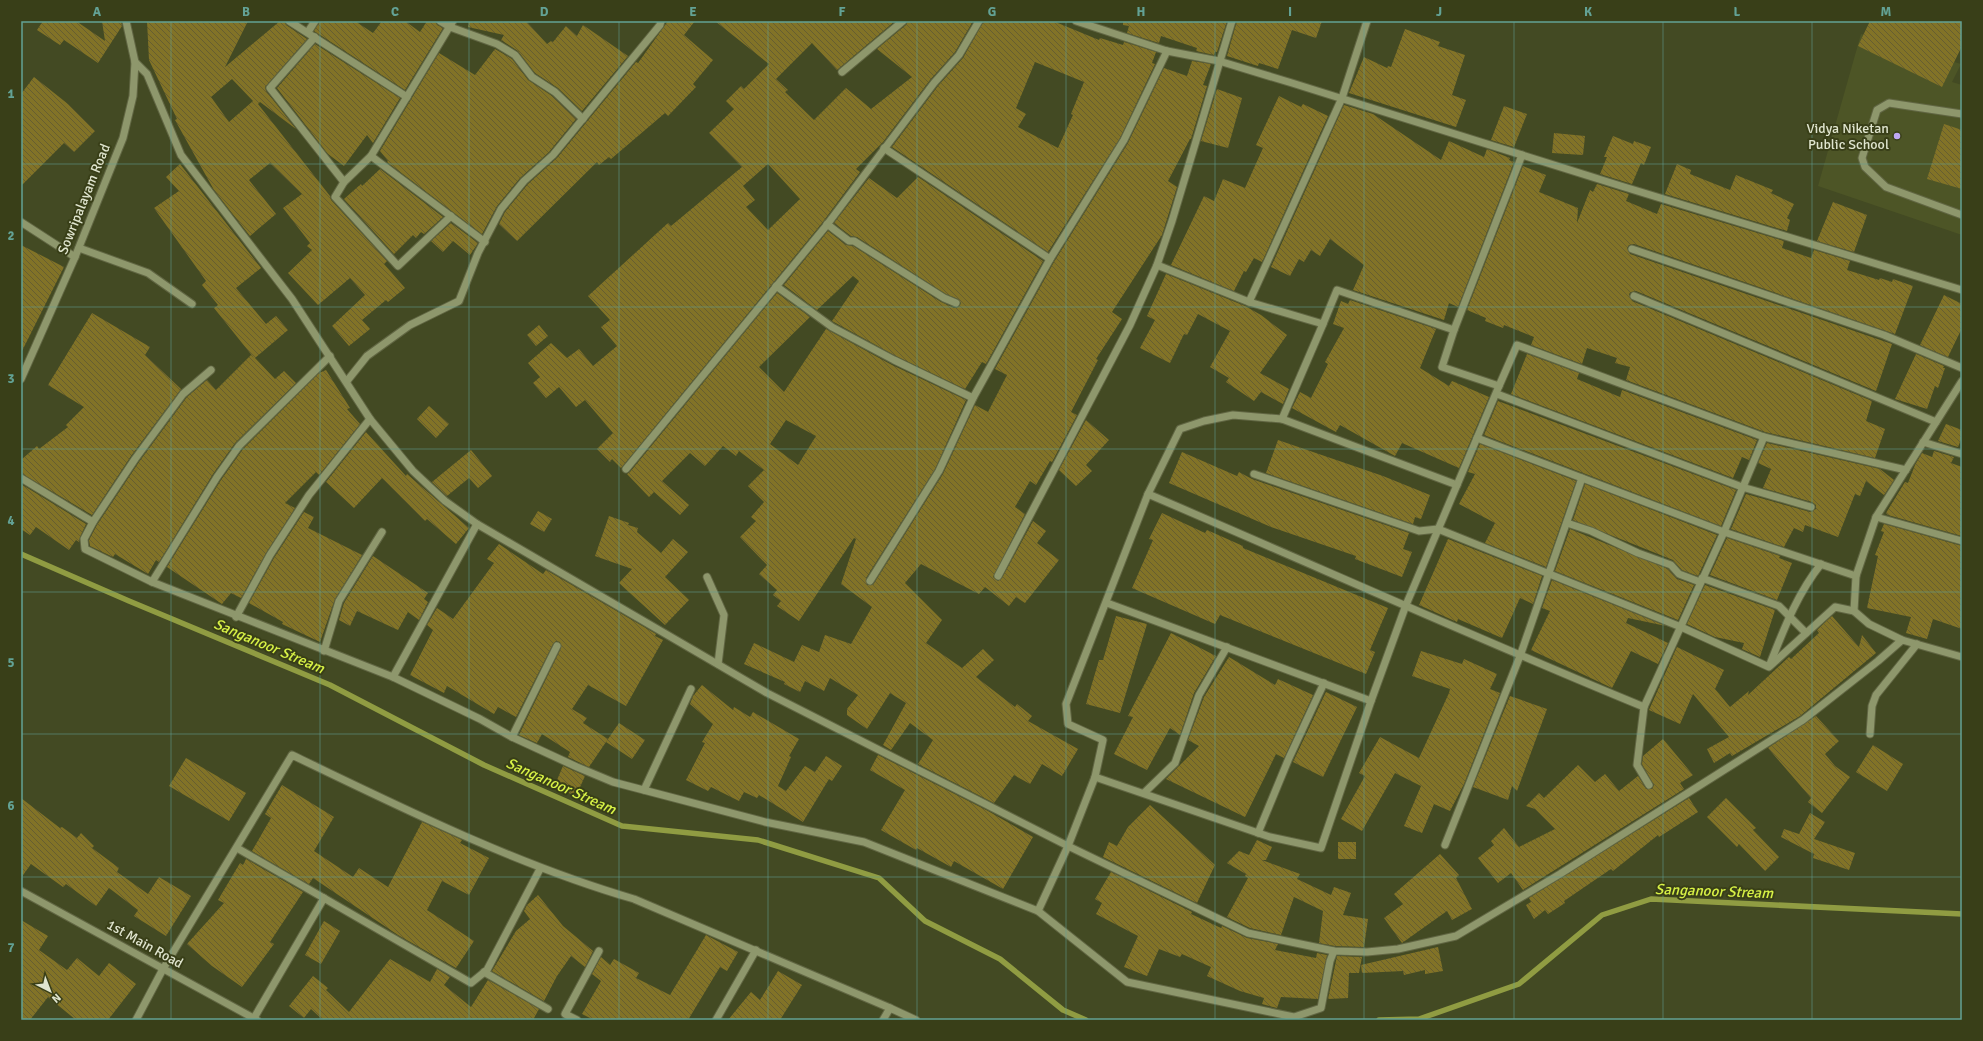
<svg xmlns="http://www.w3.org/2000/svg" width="1983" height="1041" viewBox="0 0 1983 1041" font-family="Signika,sans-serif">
	<defs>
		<pattern id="building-back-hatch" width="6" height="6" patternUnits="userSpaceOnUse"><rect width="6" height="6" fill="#827327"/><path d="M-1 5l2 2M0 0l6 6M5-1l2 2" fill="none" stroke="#665e31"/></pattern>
	</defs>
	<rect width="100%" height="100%" fill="#434a23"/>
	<polygon fill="#4d5526" points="1861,34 1961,64 1952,82 1962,85 1962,235 1818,186"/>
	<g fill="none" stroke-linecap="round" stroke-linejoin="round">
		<g stroke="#909c42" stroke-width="5.5">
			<polyline points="21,554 129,601 330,685 484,765 622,826 758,840 879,878 925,921 1000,959 1063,1010 1086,1020"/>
			<polyline points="1379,1020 1419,1019 1519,984 1602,915 1651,899 1962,914"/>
		</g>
	</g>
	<g fill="url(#building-back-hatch)" fill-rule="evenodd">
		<polygon points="43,21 76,21 105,41 102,21 121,21 122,26 98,63 64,40 60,45 37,30"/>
		<path d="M147,21h101l-23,46 55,-46h4l2,4 21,14 -42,48 1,4 30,38 -36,-27 -2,2 72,92 1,4 56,61 -3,3 21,24 -17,14 -2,-2 -24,20 8,9 -21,17 -17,-20 33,-31 -15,-17 -32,27 -30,-32 24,-23 -5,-4 3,-3 -27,-35 19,-14 -32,-31 -21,17 27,34 -26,22 -36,-46 -39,-70 2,-1 -28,-59zM232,79l21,22 -24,21 -18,-25z"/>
		<polygon points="320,21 355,21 373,33 382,21 405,21 420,32 427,21 435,21 437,25 443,28 405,90 314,31"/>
		<polygon points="469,21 526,21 547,44 551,41 553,42 566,26 577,36 583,25 628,56 582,111 558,88 535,73 518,51 501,40 504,35 468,27"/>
		<polygon points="668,21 695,21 684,35 713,60 693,84 696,87 668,116 665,113 611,159 609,157 599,165 597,162 517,241 499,224 505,212 528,184 557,158 636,62 638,63"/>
		<path d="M715,21h180l-58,49 -25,-27 -36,36 12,11 -3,2 29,28 32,-32 25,21 41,-32 -35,-28 29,-24 2,-4h65l-18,31 -25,28 -47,62 -27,27 4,3 -38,51 -201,245 -9,-9 -2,3 -13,-13 16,-16 -28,-33 -9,7 -17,-20 -13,11 -13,-15 7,-6 -12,-14 23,-20 16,15 12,-9 14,17 24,-20 -16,-19 9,-7 -22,-24 80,-73 3,3 71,-59 -33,-34 25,-24 -8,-8 15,-15 3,3 25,-25zM768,164l32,35 -32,31 -22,-23 9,-7 -12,-14z"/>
		<path d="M984,21h69l46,19 1,-2 23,7 1,-3 32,10 -4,11 3,1 -35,74 -72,114 -156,-105 46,-61 25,-28zM1035,62l49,20 -13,32 2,1 -15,33 -40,-21 8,-13 -10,-6z"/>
		<polygon points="1123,21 1227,21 1217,52 1215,52 1214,55 1196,51 1197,48 1161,36 1159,43 1127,33 1129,26 1123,25"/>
		<polygon points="1237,21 1322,21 1316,38 1292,30 1278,69 1259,63 1258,66 1227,56"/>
		<polygon points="1870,21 1962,21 1962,46 1942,87 1858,46"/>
		<polygon points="1405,29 1440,42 1438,46 1465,55 1452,95 1466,100 1456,127 1349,93 1364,57 1387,68 1388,66 1391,67"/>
		<polygon points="315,44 400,98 373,143 367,135 344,166 328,154 277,88"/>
		<polygon points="495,49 512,59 528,80 552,96 576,119 549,152 520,178 497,206 482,234 387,162 388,161 380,151 439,53 475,75"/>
		<path d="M1192,61l19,3 -8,21 4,1 -16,53h-1l-22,42 9,6 -15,48 -50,77 10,7 -26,40 2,1 -27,52 6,3 -25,47 -2,-1 -14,24 -6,-4 -15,26 10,7 -32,63 5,4 4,-3 31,-57 13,10 -9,12 22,17 -34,43 -9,-6 -7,9 -24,-19 -6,7 -58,-30 -16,19 37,37 -16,23 36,25 21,-19 11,11 -18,17 39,30 2,-3 15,12 -4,5 50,28 -16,27 -20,-12 -12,20 -16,-9 -20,28 -76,-39 15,-24 -23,-17 -19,27 -8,-5 23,-42 -16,-10 -23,36 -20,-14v-6l11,-14 -28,-17 -6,13 -19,-10 -5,11 -16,-8 1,-2 -41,-18 10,-21 40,19 8,-17 17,7 6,-17 26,9 21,-37 -31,-23 15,-45 -2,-1 -55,83 -22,-15 4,-5 -8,-6 4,-5 -18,-16 8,-9 -27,-28 16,-16 -5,-4 13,-15 -16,-16 16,-16 -25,-19 -3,5 -13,-10 -18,20 -15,-13 -28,28 27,24 -9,10 -26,-23 -5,5 -22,-23 3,-2 147,-179 33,24 -51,50 25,25 42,-63 66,36 74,35 -31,69 -69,109 1,7h6l70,-111 32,-69 13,7 19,-37 -12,-6 59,-107 74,-119 36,-75 23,8zM786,420l30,16 -18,29 -28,-21z"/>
		<polygon points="34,77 68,104 95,131 74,152 64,143 21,186 21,94"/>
		<polygon points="1217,89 1242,98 1228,148 1201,141"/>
		<polygon points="1279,96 1301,107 1303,104 1328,116 1262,262 1254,258 1246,272 1244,271 1234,291 1171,265 1204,196 1214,201 1223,179 1245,188 1263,148 1256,145"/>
		<polygon points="1344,105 1373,114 1441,160 1449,141 1484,157 1487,149 1510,158 1509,160 1514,162 1458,307 1449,303 1444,320 1353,290 1364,265 1330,239 1320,256 1311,250 1304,262 1299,259 1290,276 1271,267"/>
		<polygon points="1504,106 1527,114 1514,147 1491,140"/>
		<polygon points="1944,124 1962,130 1962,189 1927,179"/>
		<polygon points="1554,133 1585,136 1583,155 1552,153"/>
		<polygon points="1613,136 1633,144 1634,141 1651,147 1644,165 1641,163 1632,184 1600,174 1607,157 1604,157"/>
		<polygon points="180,164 261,268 236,288 266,324 276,316 288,330 255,358 275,379 284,371 296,383 235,443 213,474 159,562 156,560 148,574 115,554 113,557 90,546 89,540 97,525 139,462 187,397 207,380 216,390 251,355 254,358 214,308 218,305 202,285 206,281 154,208 179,191 166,177"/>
		<polygon points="1677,164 1691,170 1690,174 1730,190 1736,175 1773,190 1771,193 1794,204 1787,218 1790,220 1787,231 1665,194"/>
		<polygon points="1523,166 1546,175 1539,192 1578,208 1577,223 1590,190 1593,192 1597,184 1629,194 1626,201 1657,214 1661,204 1784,241 1782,248 1811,258 1814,250 1850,261 1847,270 1879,280 1880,278 1892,282 1893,279 1913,286 1895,334 1634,244 1629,245 1627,248 1630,254 1892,344 1876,391 1636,291 1631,292 1629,294 1632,301 1872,401 1866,421 1885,429 1875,458 1765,432 1626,380 1630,367 1615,363 1617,358 1587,348 1582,364 1531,345 1534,337 1504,325 1503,328 1485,321 1486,318 1467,310"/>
		<polygon points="380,169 443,217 424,234 421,232 416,238 413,235 394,254 344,199 361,184 362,186"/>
		<polygon points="918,177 1043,261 986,364 982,362 965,389 896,356 832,321 859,281 853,276 817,310 784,285 828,231 846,245 853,246 941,302 954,308 959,307 961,303 958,299 946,294 857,237 851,236 834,223 869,178 897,198"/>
		<polygon points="1833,202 1867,215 1854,252 1817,241"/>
		<polygon points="451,223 478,243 470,255 453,241 443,252 431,241"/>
		<polygon points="21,245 64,267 21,353"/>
		<polygon points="1166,274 1245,306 1261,315 1287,335 1260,373 1289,389 1283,404 1261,392 1254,401 1226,382 1229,378 1210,367 1230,331 1198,314 1187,335 1184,334 1170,363 1140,348 1155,320 1147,316"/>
		<polygon points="1944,295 1962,304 1962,328 1948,357 1920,345"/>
		<polygon points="1350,300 1436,329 1420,368 1449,386 1452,381 1489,397 1459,468 1402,443 1395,456 1340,425 1336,432 1292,408 1300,392 1311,398 1328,364 1325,362 1344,328 1333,324 1341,301 1348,304"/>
		<polygon points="92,313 150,347 145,355 181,389 131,456 92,515 21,473 21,460 37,446 39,449 68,427 66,425 84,407 48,385"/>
		<polygon points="539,325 548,336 536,346 527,335"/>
		<polygon points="1527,354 1579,373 1577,379 1620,397 1622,390 1757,440 1749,460 1742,457 1733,478 1511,394"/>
		<polygon points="1916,354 1944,366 1943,368 1945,368 1938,388 1935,386 1927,409 1895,399"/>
		<polygon points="326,370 350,408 347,409 360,424 319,475 316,472 285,503 295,508 266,553 241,598 231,593 222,604 167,567 221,480 243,449 319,373"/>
		<polygon points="1498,401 1736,490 1721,526 1484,435"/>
		<polygon points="429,406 449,424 436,438 417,419"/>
		<polygon points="1086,420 1109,440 1086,465 1092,471 1076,486 1059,470"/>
		<polygon points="1946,424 1962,430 1962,437 1958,447 1938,441"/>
		<polygon points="366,432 406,476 407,474 469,528 456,544 427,519 425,521 382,478 354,508 326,482"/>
		<polygon points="1278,440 1383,476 1430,495 1421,519 1415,517 1413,524 1266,473"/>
		<polygon points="1767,443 1880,469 1894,480 1884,495 1866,481 1860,496 1855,494 1838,537 1805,525 1803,532 1794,528 1784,547 1731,529 1746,494 1810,512 1816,509 1816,505 1812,502 1763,488 1771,469 1758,463"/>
		<polygon points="1480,444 1576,481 1546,567 1485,543 1495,523 1459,504 1475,474 1468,472"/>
		<polygon points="471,450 492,476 478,488 469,478 447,496 432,482"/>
		<polygon points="1934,451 1954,457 1951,463 1962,467 1962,536 1888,515 1886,513 1905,482 1908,483 1915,465 1922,453 1932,457"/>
		<polygon points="1182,452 1237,476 1239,472 1252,479 1409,533 1403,549 1412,552 1402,577 1355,559 1356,556 1271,527 1169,483"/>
		<polygon points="21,484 86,524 80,537 79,542 76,540 69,550 36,527 30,535 21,529"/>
		<polygon points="1585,484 1717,535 1699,574 1698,576 1682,570 1673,560 1573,520"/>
		<polygon points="538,511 552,519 544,532 530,524"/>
		<polygon points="304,512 314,517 308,528 362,555 335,599 320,642 282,624 283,622 249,603 274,558"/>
		<polygon points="1162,513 1205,533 1207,530 1243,546 1243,548 1388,608 1370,650 1375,652 1366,674 1220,615 1215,624 1132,588 1153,540 1149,539"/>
		<polygon points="609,516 629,523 628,525 638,528 637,532 661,553 673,539 688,552 665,577 689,600 665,625 619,583 632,569 595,556"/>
		<polygon points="1884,524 1962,546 1962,629 1933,619 1927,639 1906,633 1911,617 1867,608 1878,556 1875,555 1884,532 1881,531"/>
		<polygon points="1570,529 1668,569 1677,579 1694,585 1678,620 1555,571"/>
		<polygon points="1727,538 1780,556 1779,558 1792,563 1777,600 1710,575"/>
		<polygon points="1448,539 1542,576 1533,604 1520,598 1502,638 1458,619 1457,622 1419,605"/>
		<polygon points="499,544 543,574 546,570 656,634 655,636 663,640 626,706 588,685 572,709 587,718 583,723 608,739 589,767 568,757 570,752 542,734 537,743 519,735 561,648 560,642 556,641 553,644 516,717 498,707 494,714 447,686 444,693 410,675 433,630 427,625 437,608 453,619 494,563 487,559"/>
		<polygon points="373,556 428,593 424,599 428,602 419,620 408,612 398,630 357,611 350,626 339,620 344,603"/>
		<polygon points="1552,580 1666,626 1628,618 1626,623 1668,643 1658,664 1631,651 1612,688 1531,650 1550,611 1542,608"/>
		<polygon points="1705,585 1775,610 1760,657 1742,649 1744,643 1715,637 1687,624"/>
		<polygon points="1116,616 1147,624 1120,713 1086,704 1099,660 1103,660"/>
		<polygon points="1832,616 1859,647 1862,635 1876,653 1800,716 1732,756 1730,753 1714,763 1707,749 1729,737 1693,694 1680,724 1649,710 1677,647 1724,670 1715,689 1730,707 1749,691 1748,695 1789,657 1791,659 1819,633 1817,630"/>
		<polygon points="1171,633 1216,656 1194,693 1180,735 1170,728 1147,770 1114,754 1133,717 1128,716"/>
		<polygon points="1421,651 1462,664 1464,659 1497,674 1490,689 1500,693 1464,784 1450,811 1434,804 1422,833 1404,826 1421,786 1395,773 1362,831 1341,819 1365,776 1359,773 1380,737 1419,758 1449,693 1450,689 1412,676"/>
		<polygon points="1229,657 1275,685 1278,679 1313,695 1284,758 1276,754 1245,817 1166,779 1199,746 1188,740 1204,697"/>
		<polygon points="702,685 733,710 734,707 750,717 753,712 799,739 789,756 791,757 778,786 786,791 805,766 815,772 826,756 842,766 832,781 829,779 803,822 759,795 757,798 744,792 739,801 711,787 708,791 686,780 705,743 702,742 713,724 690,704 693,696"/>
		<polygon points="1326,692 1357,707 1323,777 1293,762"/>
		<polygon points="1510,696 1547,709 1517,791 1512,786 1508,800 1473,787"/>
		<polygon points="1816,716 1839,741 1825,754 1835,766 1850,777 1822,813 1808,802 1811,798 1768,748"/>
		<polygon points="619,723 645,740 632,759 606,742"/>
		<polygon points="1663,739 1693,775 1680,783 1684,789 1523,890 1511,873 1498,883 1478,858 1494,845 1491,841 1504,828 1519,847 1555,829 1535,809 1526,806 1539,793 1544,798 1578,765 1595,782 1605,774 1619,791 1638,776 1646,789 1652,789 1654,785 1642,764 1643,756"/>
		<polygon points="1873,745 1903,764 1887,791 1856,772"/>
		<polygon points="878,755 988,811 1033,837 1003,889 954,861 951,867 917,848 916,850 881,830 905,790 870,770"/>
		<polygon points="186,758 246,793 229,821 169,786"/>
		<polygon points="563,766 585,776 576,796 554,787"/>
		<polygon points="282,785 334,817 314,851 353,877 359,868 388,887 422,822 462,840 460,843 489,858 469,895 442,881 427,910 474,941 456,968 398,935 313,878 309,884 252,851 271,818 265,814"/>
		<polygon points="21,798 60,828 62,827 77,838 81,833 94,846 92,848 119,868 117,872 148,894 159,877 191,896 166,936 134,916 138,910 109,888 96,906 66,884 63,887 31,864 21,878"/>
		<polygon points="1689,798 1698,812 1659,837 1658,835 1613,871 1611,869 1564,901 1565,903 1548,914 1545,910 1534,919 1526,905 1531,902 1529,898"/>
		<polygon points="1726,798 1756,828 1753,830 1779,857 1765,871 1739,844 1737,847 1707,817"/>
		<polygon points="1150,805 1215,865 1197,903 1103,857 1109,842 1117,846 1128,827"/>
		<polygon points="1810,813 1825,822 1814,839 1855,853 1849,870 1813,858 1814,854 1781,837 1784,829 1799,834"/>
		<polygon points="1257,840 1272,847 1266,860 1262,860 1300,874 1297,879 1331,895 1334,887 1351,893 1343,915 1368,919 1364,947 1335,946 1319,943 1323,911 1294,897 1281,935 1250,928 1227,917 1248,878 1245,876 1246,874 1227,863 1239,851 1249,855"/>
		<rect x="1338" y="842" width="18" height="17"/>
		<polygon points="1440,854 1459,875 1456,878 1472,909 1452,920 1447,911 1402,943 1384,918 1403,904 1394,894"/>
		<polygon points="246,859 303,892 270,942 274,944 242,987 212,966 187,944 224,903 218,900 240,863 243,865"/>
		<polygon points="1111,872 1192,912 1191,914 1221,928 1222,926 1247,938 1278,944 1275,950 1316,958 1317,953 1327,955 1318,999 1281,997 1277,1008 1262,1004 1264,998 1240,991 1207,976 1211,967 1182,954 1180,957 1159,949 1147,976 1124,967 1138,936 1096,914 1102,903 1095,899"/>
		<polygon points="538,895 563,926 593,951 585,967 571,956 557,976 544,1001 492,971 516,931 530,919 524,911 527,905"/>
		<polygon points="21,920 48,936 39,950 67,970 77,958 99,976 109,963 136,984 108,1020 76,1020 48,997 30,1020 21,1020"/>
		<polygon points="324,921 340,931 321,964 305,955"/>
		<polygon points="706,935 738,952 727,971 720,967 688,1020 594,1020 582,1014 601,981 592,974 601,957 610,965 614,959 639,973 636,978 670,995"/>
		<polygon points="1438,947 1443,971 1425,974 1425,970 1404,975 1403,971 1362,973 1361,965"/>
		<polygon points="1337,956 1362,957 1359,973 1349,973 1348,998 1328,999"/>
		<polygon points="390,959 430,982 437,969 450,977 444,985 471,1007 488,980 539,1009 533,1020 323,1020 311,1009 304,1018 289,1006 313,976 328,988 326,990 349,1012"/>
		<polygon points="778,971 802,985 780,1020 728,1020 751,992 760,1000"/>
	</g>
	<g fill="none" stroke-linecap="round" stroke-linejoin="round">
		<g stroke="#616643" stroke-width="9">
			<g id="minor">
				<polyline points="289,21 407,97"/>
				<polyline points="440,21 450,27 497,44 515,55 532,77 555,92 583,119"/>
				<polyline points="1076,21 1167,51 1219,61 1292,83 1621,186 1962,290"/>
				<polyline points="308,32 315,21"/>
				<polyline points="315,37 270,88 344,182 371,156 453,21"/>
				<polyline points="135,62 147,74 181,155 292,299 370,419 413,471 445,501 477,524 767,693 1068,846 1248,933 1334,951 1367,952 1398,949 1456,936 1560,874 1803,720 1878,661 1902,640 1962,657"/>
				<polyline points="842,72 903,21"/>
				<polyline points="1962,114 1889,103 1877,110 1862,158 1865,167 1886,187 1962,215"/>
				<polyline points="884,148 1050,259"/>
				<polyline points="371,156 485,242"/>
				<polyline points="344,182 335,197 398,266 451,216"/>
				<polyline points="21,222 75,257"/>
				<polyline points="827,224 849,241 854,241 944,298 956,303"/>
				<polyline points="79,248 148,273 192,304"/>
				<polyline points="1632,249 1884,335 1962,368"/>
				<polyline points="1157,265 1249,302 1323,324 1337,290 1454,330 1442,367 1499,386 1517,345 1764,437 1906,470"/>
				<polyline points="776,286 832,327 894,360 973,398"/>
				<polyline points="1634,296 1936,422"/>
				<polyline points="1249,302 1342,98 1367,21"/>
				<polyline points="1454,330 1522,155"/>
				<polyline points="211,370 183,394 135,459 93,522 84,539 85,549 152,582 393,677 480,719 512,737 577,767 613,782 765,822 864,842 1038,911 1127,982 1294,1017 1321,1008 1330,961 1334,951"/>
				<polyline points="21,379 75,257 123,138 133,96 135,62 126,21"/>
				<polyline points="347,381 367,356 410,325 459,301 478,253 501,209 524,181 553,155 660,25 661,21"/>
				<path d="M1499,386l-42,99 -175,-66 -49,-4 -29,6 -24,8 -32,65c166,71 330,145 496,213l80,-175 40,-95"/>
				<polyline points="1497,394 1742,487 1811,507"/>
				<polyline points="1282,419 1323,324"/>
				<polyline points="1477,438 1724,532 1856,576"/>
				<polyline points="1923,442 1962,454"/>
				<polyline points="626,469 826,226 934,83 959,55 979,21"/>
				<polyline points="1254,474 1419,531 1438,529 1681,627 1769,667 1835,607 1854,611"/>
				<polyline points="21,478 93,522"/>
				<polyline points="1876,517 1962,541"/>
				<polyline points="1567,523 1591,531 1638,553 1671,565 1679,574 1700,582"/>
				<polyline points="998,576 1130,325 1157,265 1172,221 1232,21"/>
				<polyline points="707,577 724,615 718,664"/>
				<polyline points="1702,578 1779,606 1806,633"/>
				<polyline points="870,581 939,471 973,398 1050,259 1124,140 1167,51"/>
				<polyline points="152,582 217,477 239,446 330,356"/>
				<polyline points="1107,603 1371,701"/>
				<polyline points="236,617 270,555 309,495 370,419"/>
				<polyline points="1902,640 1869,624 1854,611 1856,576 1876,517 1962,381"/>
				<polyline points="324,651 339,601 382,532"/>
				<path d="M1770,664c14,-35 27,-70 51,-100"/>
				<polyline points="393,677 477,524"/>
				<polyline points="1644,707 1637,765 1649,785"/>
				<polyline points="1870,734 1872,706 1876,695 1917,644"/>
				<polyline points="512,737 557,646"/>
				<polyline points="1095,777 1270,837 1321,848 1371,701 1406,605 1457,485"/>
				<polyline points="644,790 691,689"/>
				<polyline points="1144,793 1175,763 1199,695 1227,647"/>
				<polyline points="1258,833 1289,758 1324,683"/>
				<polyline points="1445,845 1520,656 1582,478"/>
				<polyline points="237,848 471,983 487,970 540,869"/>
				<polyline points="21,891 257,1020"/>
				<polyline points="1038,911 1068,846 1095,777 1103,740 1068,724 1066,704 1148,494"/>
				<polyline points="484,972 548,1009"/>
				<polyline points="254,1018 324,898"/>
				<path d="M136,1020l27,-51 129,-214c110,53 225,110 342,144l256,109"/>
				<polyline points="577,1020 565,1014 599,951"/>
				<polyline points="716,1020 756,950"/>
				<polyline points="883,1020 890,1008 916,1020"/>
			</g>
		</g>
		<use href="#minor" stroke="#8e976c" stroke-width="7"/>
	</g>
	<path fill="none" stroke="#63a295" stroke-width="1" stroke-opacity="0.55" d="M171,21v999M320,21v999M469,21v999M619,21v999M768,21v999M917,21v999M1066,21v999M1215,21v999M1364,21v999M1514,21v999M1663,21v999M1812,21v999M21,164h1941M21,307h1941M21,449h1941M21,592h1941M21,734h1941M21,877h1941"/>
	<circle fill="#bfa8f4" stroke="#393f18" stroke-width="1.5" cx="1897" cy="136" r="4"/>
	<g text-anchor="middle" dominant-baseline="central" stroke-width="4" stroke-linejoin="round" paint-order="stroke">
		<g font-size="14" fill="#e0e5cf" stroke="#393f18" text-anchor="end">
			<text x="1889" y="128">Vidya Niketan<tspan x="1889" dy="16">Public School</tspan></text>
		</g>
		<g font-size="14" fill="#e0e5cf" stroke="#393f18">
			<text transform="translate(84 199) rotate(-68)">Sowripalayam Road</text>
			<text transform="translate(145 944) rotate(29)">1st Main Road</text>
		</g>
		<g font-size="15" font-style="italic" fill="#d8f246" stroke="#393f18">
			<text transform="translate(269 646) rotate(23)">Sanganoor Stream</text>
			<text transform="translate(561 786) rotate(24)">Sanganoor Stream</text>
			<text transform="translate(1714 891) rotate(2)">Sanganoor Stream</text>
		</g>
	</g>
	<rect width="1983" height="1041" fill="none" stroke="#393f18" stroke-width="44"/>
	<g transform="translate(50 991) rotate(138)" stroke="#393f18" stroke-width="3" paint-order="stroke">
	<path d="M0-3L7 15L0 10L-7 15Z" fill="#e0e5cf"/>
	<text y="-6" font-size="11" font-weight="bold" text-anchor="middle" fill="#e0e5cf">N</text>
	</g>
	<rect x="22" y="22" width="1939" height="997" fill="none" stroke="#63a295" stroke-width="1.5"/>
	<g font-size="13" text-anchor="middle" font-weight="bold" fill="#63a295">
		<text x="97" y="16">A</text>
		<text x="246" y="16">B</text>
		<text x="395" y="16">C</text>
		<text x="544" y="16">D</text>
		<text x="693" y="16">E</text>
		<text x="842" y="16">F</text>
		<text x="992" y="16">G</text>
		<text x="1141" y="16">H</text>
		<text x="1290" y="16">I</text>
		<text x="1439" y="16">J</text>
		<text x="1588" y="16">K</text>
		<text x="1737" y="16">L</text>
		<text x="1886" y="16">M</text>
		<text x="11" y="98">1</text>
		<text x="11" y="240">2</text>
		<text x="11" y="383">3</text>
		<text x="11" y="525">4</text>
		<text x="11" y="667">5</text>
		<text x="11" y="810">6</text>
		<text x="11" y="952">7</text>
	</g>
</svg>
